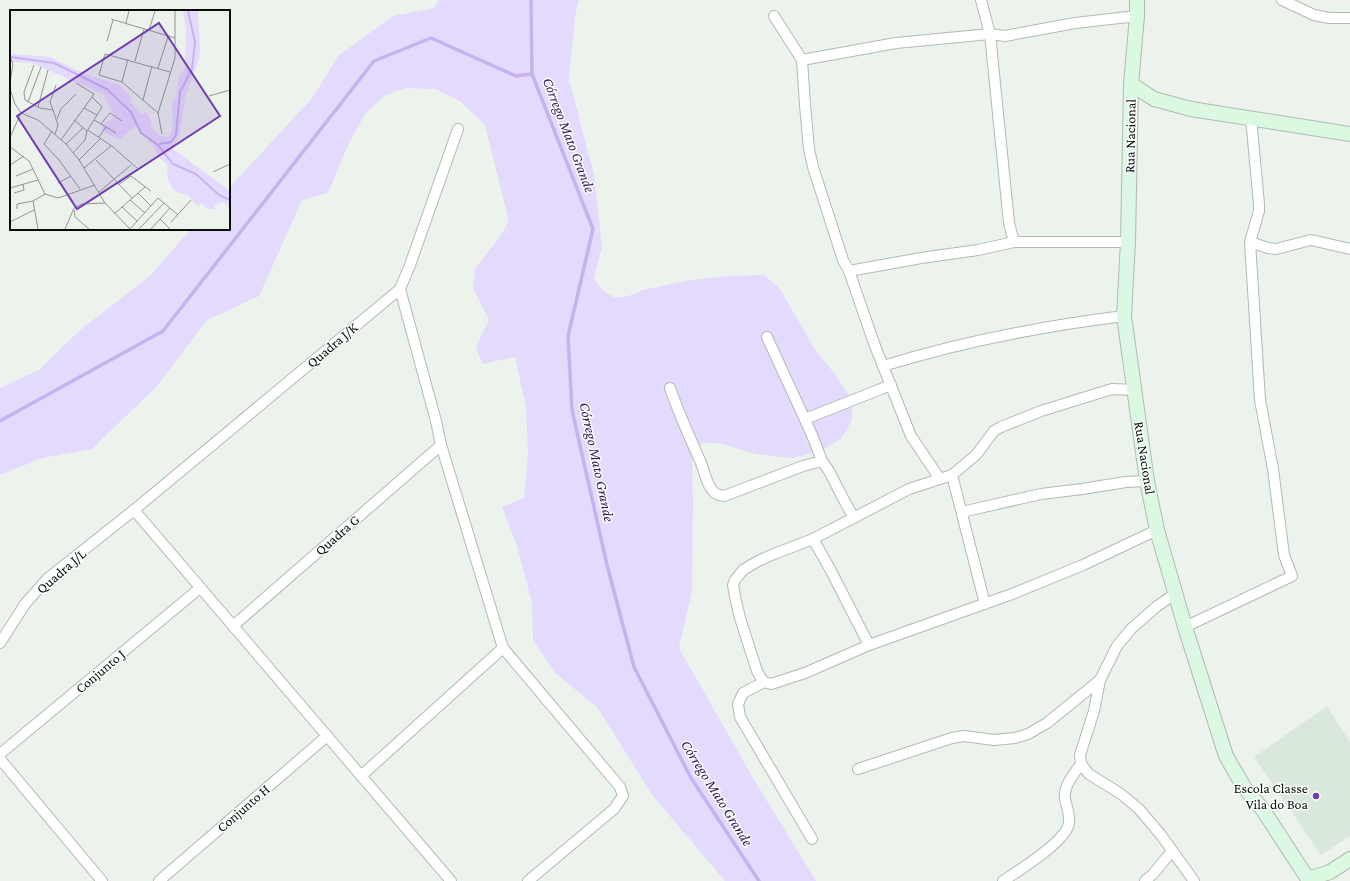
<svg xmlns="http://www.w3.org/2000/svg" width="1350" height="881" viewBox="0 0 1350 881" font-family="'Crimson Pro',serif">
	<rect width="100%" height="100%" fill="#ebf3ec"/>
	<polygon fill="#dae8dc" points="1327,706 1350,742 1350,836 1321,855 1254,757"/>
	<polygon fill="#e4dafd" points="439,0 579,0 575,16 569,79 594,175 602,246 594,279 602,290 615,298 629,296 643,290 685,281 728,276 764,275 780,289 814,348 834,373 852,400 852,420 841,439 820,451 793,458 756,454 718,443 702,443 692,459 693,502 692,590 679,648 756,783 816,881 725,881 653,796 597,707 555,673 533,640 532,603 517,546 502,507 524,498 528,454 526,407 515,357 482,364 476,347 489,320 473,288 475,269 499,238 509,221 485,125 460,101 435,89 405,88 384,96 365,114 348,145 328,193 302,200 259,296 207,320 157,386 92,449 42,458 0,475 0,388 39,370 80,330 150,276 191,229 229,229 229,188 313,97 338,56 393,16 434,8"/>
	<g fill="none" stroke-linecap="round" stroke-linejoin="round">
		<g stroke="#c6b2ef" stroke-width="3.5">
			<polyline points="531,0 532,74 593,229 568,336 572,410 607,565 634,667 691,778 759,881"/>
			<polyline points="0,421 163,331 374,61 431,38 516,76 532,74"/>
		</g>
		<g stroke="#b2bab3" stroke-width="12">
			<g id="street">
				<polyline points="981,0 990,34 1009,223 1014,242"/>
				<polyline points="1282,0 1314,15 1329,18 1350,18"/>
				<polyline points="774,16 802,60 805,105 809,149 813,167 843,260 849,271 875,346 911,436 940,479"/>
				<polyline points="802,60 896,43 990,34 1005,36 1075,23 1137,16"/>
				<polyline points="1250,242 1268,248 1276,249 1311,240 1350,249"/>
				<polyline points="849,271 921,258 978,250 1014,242 1128,242"/>
				<polyline points="400,289 436,421 441,445 503,648 620,787 623,796 614,809 528,881"/>
				<polyline points="767,337 812,435 822,461 829,471 846,504 854,518"/>
				<path d="M883,366c78,-24 160,-40 241,-50"/>
				<path d="M670,388c9,26 20,50 31,75 4,9 5,21 12,28 3,4 6,4 11,5l79,-30 19,-5"/>
				<polyline points="1135,390 1112,389 1041,411 1001,427 994,431 976,455 952,475 909,489 813,539 774,554 758,561 743,570 735,580 733,585 735,597 740,618 757,671 761,678 764,682 771,684 805,673 869,645 1012,594 1083,565 1157,530"/>
				<polyline points="805,419 891,385"/>
				<polyline points="952,475 985,604"/>
				<polyline points="134,510 451,881"/>
				<polyline points="962,512 1041,494 1082,489 1126,482 1147,481"/>
				<polyline points="813,539 830,569 869,645"/>
				<polyline points="1176,593 1156,607 1131,629 1117,646 1100,680 1094,711 1080,755 1081,764 1089,774 1121,794 1139,809 1161,835 1194,881"/>
				<polyline points="233,626 441,445"/>
				<polyline points="1185,627 1292,576 1284,555 1273,469 1260,400 1250,242 1259,211 1259,204 1251,118"/>
				<polyline points="0,643 25,604 47,579 134,510 400,289 410,265 458,129"/>
				<polyline points="764,682 743,693 738,704 740,717 812,839"/>
				<polyline points="0,754 200,588"/>
				<polyline points="0,759 102,881"/>
				<polyline points="858,769 952,738 964,736 994,740 1015,738 1028,734 1047,723 1100,680"/>
				<polyline points="361,776 503,648"/>
				<polyline points="159,881 327,736"/>
				<path d="M1003,881c15,-10 64,-40 66,-58 1,-8 -2,-15 -4,-24 -2,-13 9,-25 16,-35"/>
				<polyline points="1145,881 1153,874 1172,851"/>
			</g>
		</g>
		<g stroke="#b2bab3" stroke-width="16">
			<g id="secondary">
				<polyline points="1137,0 1137,16 1131,84 1128,242 1124,316 1147,481 1157,530 1185,627 1226,756 1244,787 1263,810 1308,879 1330,872 1350,859"/>
				<polyline points="1131,84 1154,99 1191,109 1350,134"/>
			</g>
		</g>
		<use href="#street" stroke="#fff" stroke-width="10"/>
		<use href="#secondary" stroke="#daf8e2" stroke-width="14"/>
	</g>
	<circle fill="#703db4" stroke="#fbfffc" stroke-width="1.5" cx="1316" cy="796" r="4"/>
	<g text-anchor="middle" dominant-baseline="central" stroke-width="3" stroke-linejoin="round" paint-order="stroke">
		<g font-size="14" fill="#090c0a" stroke="#fbfffc">
			<text transform="translate(1130 136) rotate(-89)">Rua Nacional</text>
			<text transform="translate(332 345) rotate(-40)">Quadra J/K</text>
			<text transform="translate(1145 458) rotate(81)">Rua Nacional</text>
			<text transform="translate(337 535) rotate(-41)">Quadra G</text>
			<text transform="translate(61 571) rotate(-41)">Quadra J/L</text>
			<text transform="translate(100 671) rotate(-40)">Conjunto J</text>
			<text transform="translate(243 808) rotate(-41)">Conjunto H</text>
		</g>
		<g font-size="14" fill="#090c0a" stroke="#fbfffc" text-anchor="end">
			<text x="1308" y="788">Escola Classe<tspan x="1308" dy="16">Vila do Boa</tspan></text>
		</g>
		<g font-size="15" font-style="italic" fill="#36175d" stroke="#fbfffc">
			<text transform="translate(569 135) rotate(69)">Córrego Mato Grande</text>
			<text transform="translate(597 462) rotate(78)">Córrego Mato Grande</text>
			<text transform="translate(717 793) rotate(58)">Córrego Mato Grande</text>
		</g>
	</g>
	<g transform="translate(10 10)">
		<rect width="220" height="220" fill="#ebf3ec"/>
		<path d="M173,1h15l2,39 -1,10 -14,37 -5,36 -7,16 57,42v17l-7,-6 -7,2 -2,5h-6l-7,-6 -3,4 -9,-11 -15,-5 -6,-11 -1,-16 -8,-6 -5,-11 -16,-20h-4l-14,12 -18,-7v-7l13,-8 -12,-23 -71,-31 -22,-1v-7l2,-1 38,3 33,16 36,12 13,12 -2,3 6,9 5,5 5,-2 5,8v8l9,8 8,1 5,-8 -1,-26 4,-6 3,-22 9,-10 -3,-2 1,-34z" fill="#e4dafd"/>
		<path fill="none" stroke="#c6b2ef" stroke-width="2" d="M1,47l43,6 53,26 24,23 10,21 17,12 15,19 23,10 23,21 11,5M149,134l12,-2 5,-7 4,-43 12,-23 3,-27 -7,-31"/>
		<path fill="none" stroke="#919792" stroke-width="1" d="M101,9l64,19M116,13l3,-12M139,20l6,-19M97,31l6,-21M0,47l3,7 -3,19M125,51l9,-32M24,55l-10,27 1,8 15,8 13,2 5,15 -3,9M148,58l10,-31M112,72l6,-23M0,79l5,15 6,9 17,7 28,24 13,16 26,43 25,26 28,-31 20,17M199,86l21,-6M133,90l9,-34M18,92l13,-35M28,97l10,-37M74,98l13,7M43,100l-3,-8 6,-17M148,103l-36,-31 -23,-7 6,-21 65,18M47,109l4,-10 15,-15M64,110l13,11M84,110l22,13M91,114l9,-11 12,8M78,120l25,17 24,21M42,121l-8,13 15,16 21,29M152,124l-4,-21 17,-55v-47M0,127l11,-24M89,127l7,-10M51,130l33,-46 -18,-11M56,134l17,-16M0,137l19,14 16,33M63,143l12,-13 2,-9 15,-24 -10,-10M69,150l22,-22M86,150l36,38M0,155l14,-9M74,158l27,-22M203,162l17,-8M6,166l17,-7M48,173l13,-7M108,175l13,-9 20,15M0,178l28,-8M89,182l32,-27M4,183l10,-3 -1,-6M128,183l13,13M35,184l13,4 37,-13M120,190l15,13M112,197l15,14M7,199v-5l16,-3M64,200l1,7 14,12M104,204l31,-27M150,209l10,10M0,212l24,-12M161,212l20,-22M28,219l-5,-28 12,-7M55,219l9,-21 8,-4 23,-1M129,219l25,-26M141,219l19,-21"/>
		<path fill="#703db4" fill-opacity="0.15" stroke="#703db4" stroke-width="2" d="M149,13l61,93 -143,93 -60,-93z"/>
		<rect width="220" height="220" fill="none" stroke="#090c0a" stroke-width="2"/>
	</g>
</svg>
